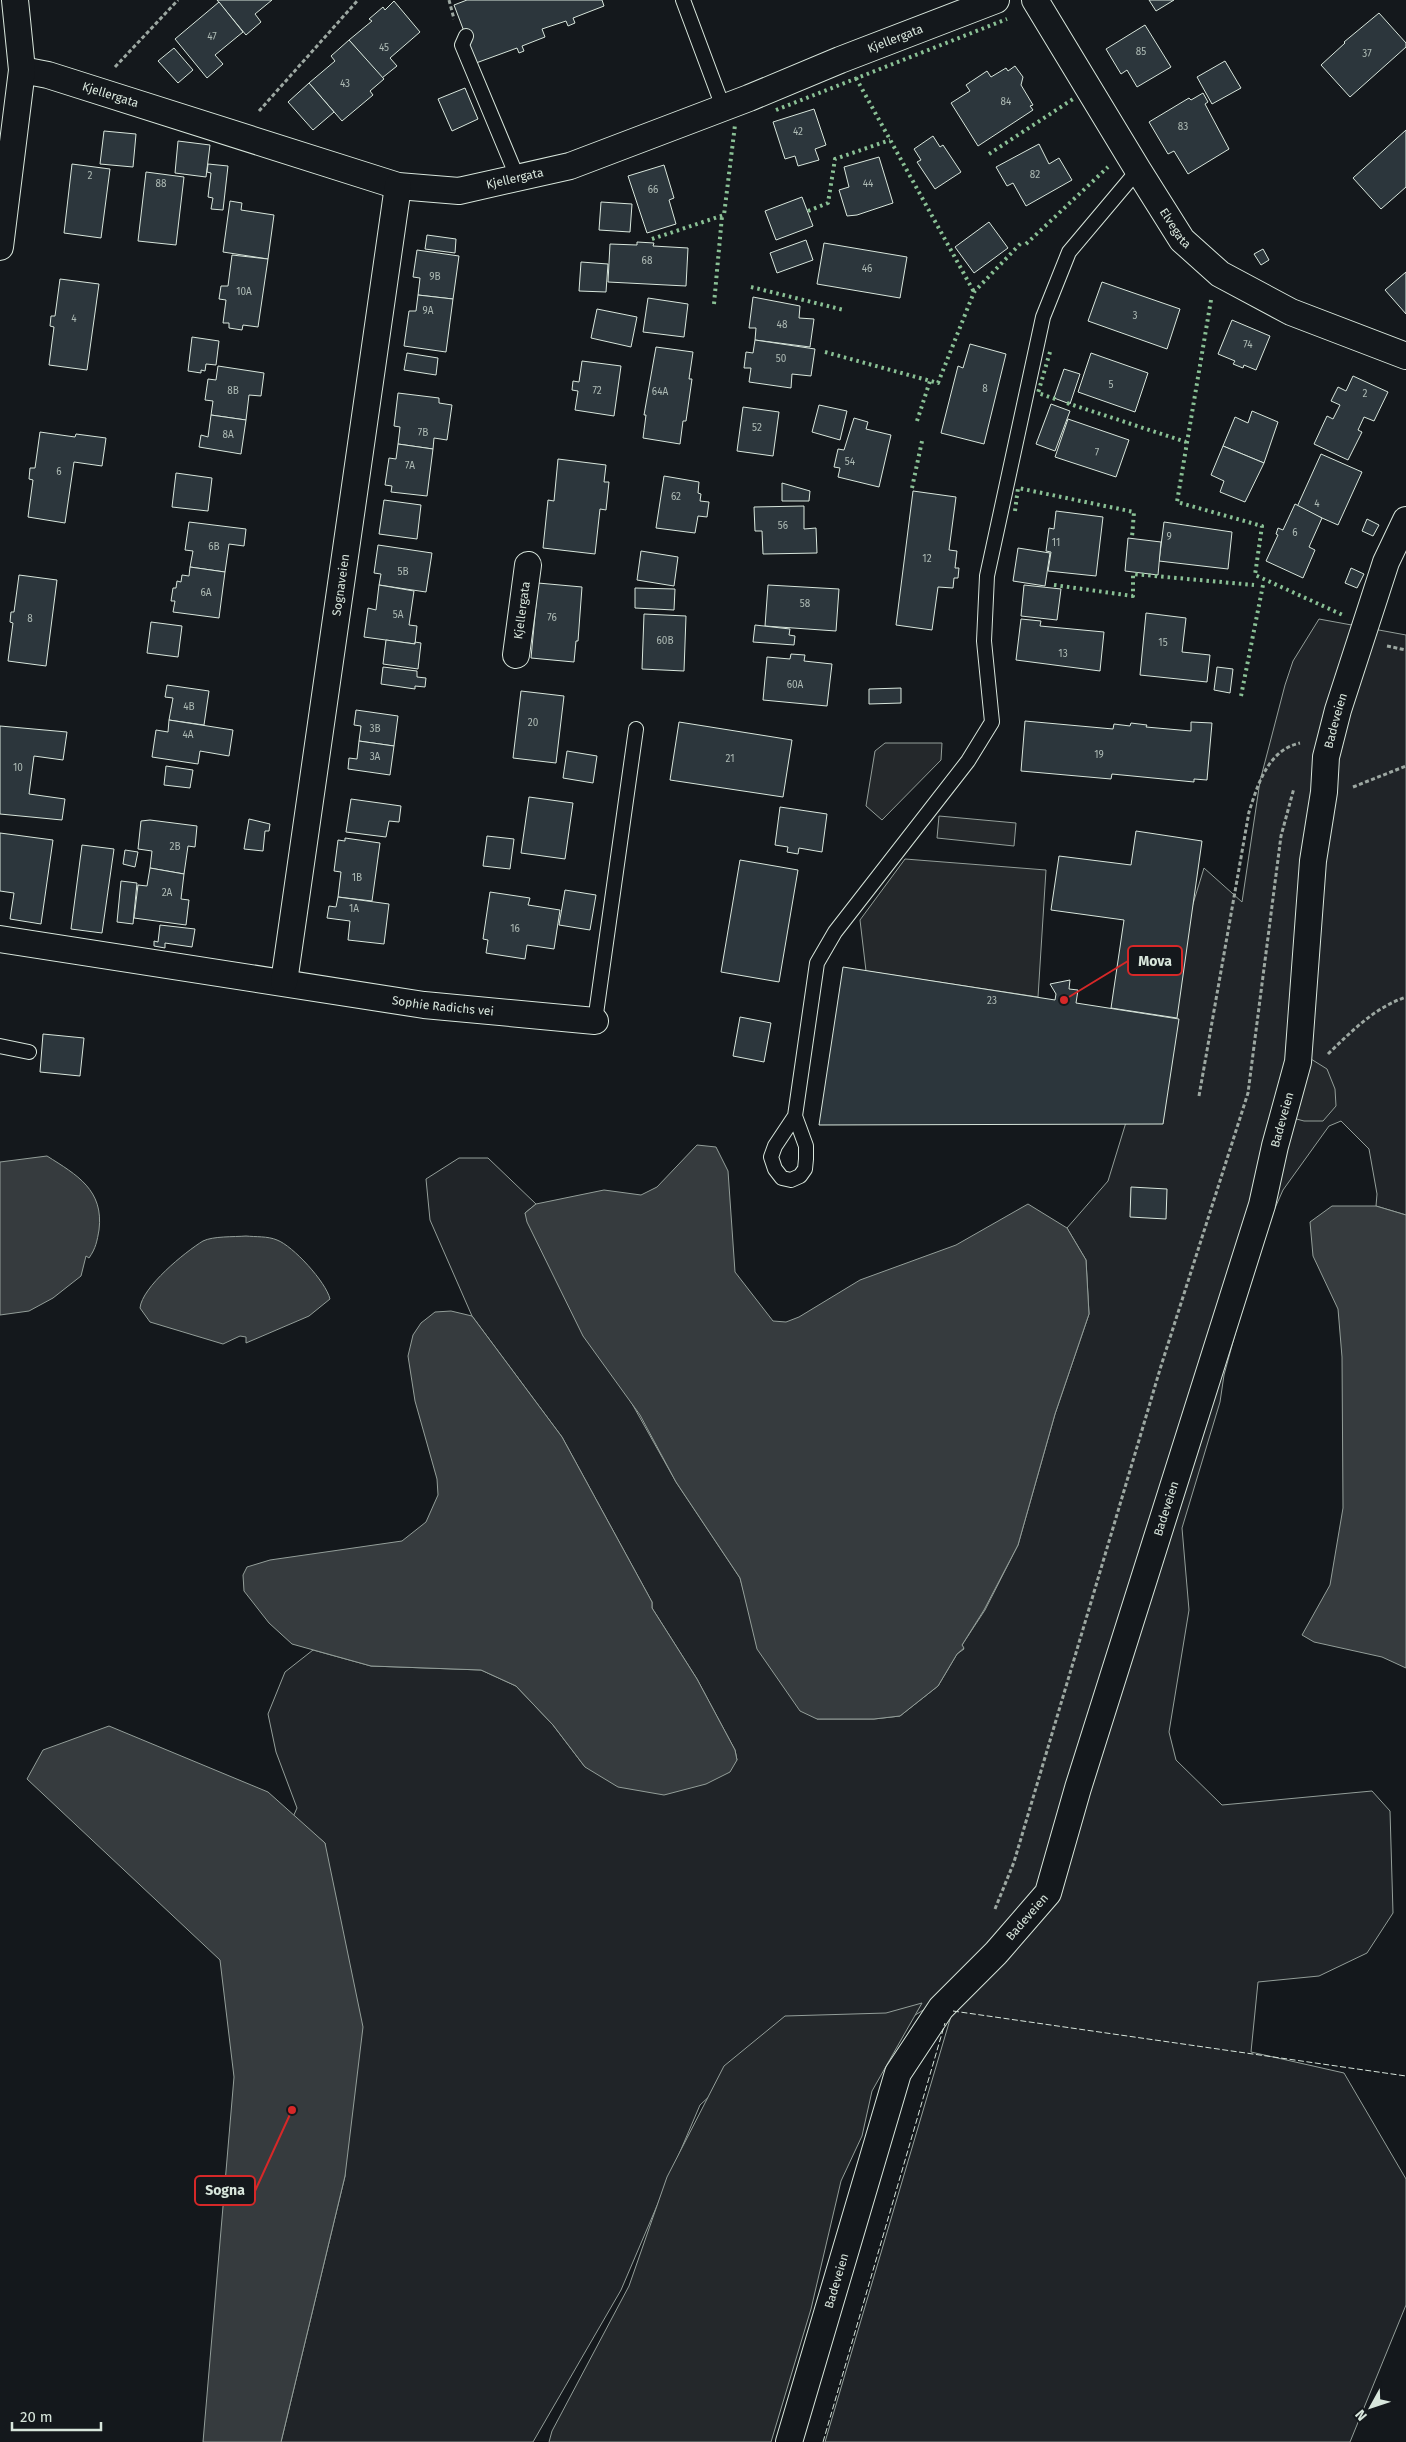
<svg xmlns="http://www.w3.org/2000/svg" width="1406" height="2442" viewBox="0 0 1406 2442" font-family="'Fira Sans',sans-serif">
	<rect width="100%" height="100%" fill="#14181c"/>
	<polygon fill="#202428" stroke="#939e99" points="1319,619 1406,635 1406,1215 1376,1206 1377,1194 1369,1149 1341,1121 1329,1126 1283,1190 1260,1242 1224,1375 1220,1402 1182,1528 1189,1610 1169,1732 1176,1760 1222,1805 1372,1791 1390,1811 1393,1913 1367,1953 1319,1976 1258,1982 1251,2052 1344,2073 1406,2179 1406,2305 1350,2442 825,2442 951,2016 935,2003 874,2040 752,2057 700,2105 621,2290 533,2442 281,2442 345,2176 325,1843 293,1817 297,1808 276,1752 268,1714 285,1672 313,1650 371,1666 481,1670 516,1686 553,1725 585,1767 737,1760 735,1750 697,1679 652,1608 652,1602 562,1437 472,1316 430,1220 426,1179 459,1158 488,1158 536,1204 525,1213 676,1482 740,1578 749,1610 817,1719 874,1719 900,1716 938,1686 957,1654 964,1649 962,1645 985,1610 1018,1545 1055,1414 1089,1314 1086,1260 1067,1228 1108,1181 1204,868 1242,902 1260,781 1285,685 1293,661"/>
	<g fill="#24282b" stroke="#939e99">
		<polygon points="885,743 942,743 941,760 882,820 866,806 875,751"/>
		<polygon points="939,816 1016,823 1014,846 937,838"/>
		<polygon points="905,859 1046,870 1038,997 866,971 860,920"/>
		<polygon points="1311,1059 1327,1069 1335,1089 1336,1106 1323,1121 1304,1121 1289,1117"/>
		<polygon points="922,2003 872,2091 862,2136 841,2181 811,2309 771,2442 549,2442 552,2431 629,2286 667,2177 724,2066 785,2016 886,2013"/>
	</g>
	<g fill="#363b3e" stroke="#939e99">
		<polygon points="697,1145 716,1147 728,1171 735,1272 773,1321 786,1322 799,1317 860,1280 956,1245 1028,1204 1067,1228 1086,1260 1089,1314 1055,1414 1018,1545 984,1610 962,1645 964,1648 957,1654 938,1686 900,1716 874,1719 817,1719 800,1711 757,1649 740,1578 676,1482 640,1415 583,1336 527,1222 525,1213 536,1204 604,1190 641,1195 657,1187"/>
		<path d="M47,1156c30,19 57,34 52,74 -2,11 -3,18 -10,28l-3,-2 -5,20 -28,22 -24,13 -29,4v-153z"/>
		<polygon points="1332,1206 1376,1206 1406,1215 1406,1668 1382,1657 1314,1642 1302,1635 1330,1585 1343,1508 1342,1357 1338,1309 1313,1256 1310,1222"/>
		<path d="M246,1236c9,1 22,0 31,4 16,6 49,42 53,59l-21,17 -63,27v-6l-6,-1 -17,8 -73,-22 -10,-14c2,-21 45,-56 63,-67 10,-5 31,-4 43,-5z"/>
		<polygon points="451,1311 472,1316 562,1437 652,1602 652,1608 697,1679 735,1750 737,1760 730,1772 706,1784 664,1795 618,1787 585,1767 553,1725 516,1686 481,1670 371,1666 292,1644 269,1623 244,1591 243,1575 247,1567 270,1560 402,1541 426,1522 438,1495 437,1479 415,1401 408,1356 413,1335 421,1323 435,1312"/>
		<polygon points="109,1726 268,1792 325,1843 363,2027 345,2176 281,2442 203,2442 234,2077 220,1960 27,1779 43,1750"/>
	</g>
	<g fill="#2c363c" stroke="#d8e6dc">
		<polygon points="217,0 272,0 255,14 261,22 246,35"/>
		<polygon points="467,0 602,0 604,6 573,18 575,23 568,26 566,21 542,29 545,37 522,46 524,51 519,53 517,48 476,63 454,5"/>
		<polygon points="1149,0 1174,0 1156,11"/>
		<polygon points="394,1 420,32 390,58 397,66 382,78 349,40 372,21 369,19 383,7 385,10"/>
		<polygon points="219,2 243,32 215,55 223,64 207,78 175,39"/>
		<polygon points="1379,13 1406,43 1406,47 1350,97 1321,65 1345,43 1344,42"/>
		<polygon points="1145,25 1171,67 1137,87 1127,70 1121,74 1106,49"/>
		<polygon points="349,40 384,79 370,91 373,95 342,121 309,83 335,61 331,56"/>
		<polygon points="174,48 193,70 178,83 158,61"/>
		<polygon points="1225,61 1241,88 1212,104 1197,77"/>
		<polygon points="1015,66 1023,77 1021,85 1033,105 1030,106 1033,110 978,146 951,103 970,91 966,85 987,71 991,77 1006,68 1008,71"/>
		<polygon points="309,83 334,112 313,130 288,102"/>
		<polygon points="465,88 478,119 452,131 438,99"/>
		<polygon points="1203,93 1208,102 1205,104 1229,149 1188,174 1174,151 1168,154 1149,122 1189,98 1191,100"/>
		<polygon points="814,109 826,145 815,149 819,160 798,166 795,156 785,159 773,122"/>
		<polygon points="1406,130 1406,187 1381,209 1353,178"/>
		<polygon points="104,131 136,134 133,167 100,164"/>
		<polygon points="933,136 940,147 943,145 961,172 935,189 917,162 921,160 914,149"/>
		<polygon points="178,141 210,145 206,177 175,173"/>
		<polygon points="1039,144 1049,164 1059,158 1072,180 1026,206 1013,183 1007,186 996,167"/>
		<polygon points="879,157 893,203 857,215 847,216 839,190 849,187 844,167"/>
		<polygon points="72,164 110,169 101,238 64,233"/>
		<polygon points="208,164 228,166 223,210 211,209 213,198 208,197 211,173 207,172"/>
		<polygon points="664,165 674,198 669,200 676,224 647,233 628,176"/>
		<polygon points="146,172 184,177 176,245 138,241"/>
		<polygon points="802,197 813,226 776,240 765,211"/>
		<polygon points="230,201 242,203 241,210 274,215 268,259 223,252"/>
		<polygon points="601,202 632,204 630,232 599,230"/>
		<polygon points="989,222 1008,248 974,273 955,247"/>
		<polygon points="427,235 456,239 455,253 425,249"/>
		<polygon points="806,240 813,260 777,273 770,253"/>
		<polygon points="637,242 654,243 653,246 688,248 686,286 608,282 610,244 637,245"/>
		<polygon points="824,243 907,257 900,298 817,284"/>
		<polygon points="1263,249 1269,260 1261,265 1254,254"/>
		<polygon points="417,250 459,256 453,299 418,295 420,278 413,277"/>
		<polygon points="232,255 268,259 258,327 243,325 242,330 229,328 229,323 223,323 226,300 219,299 221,286 228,286"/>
		<polygon points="581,262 608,264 606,292 579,291"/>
		<polygon points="1406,272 1406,314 1385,290"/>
		<polygon points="60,279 99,284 87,370 49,365 54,327 50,326 51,316 55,316"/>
		<polygon points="1102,282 1180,309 1167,349 1088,321"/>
		<polygon points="418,295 453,299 446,352 404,346 409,311 416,311"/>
		<polygon points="753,297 800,306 799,318 814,319 810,347 755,340 756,328 749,328"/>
		<polygon points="648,298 688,304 684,337 643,332"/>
		<polygon points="597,309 637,317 631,347 591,338"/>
		<polygon points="1232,320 1270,336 1256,370 1244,365 1243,368 1233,364 1235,361 1218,354"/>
		<polygon points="192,337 219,341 216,365 206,364 205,371 201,370 201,373 188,371"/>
		<polygon points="755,340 815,349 811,376 792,374 791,388 749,382 751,368 744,368 746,352 753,353"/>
		<polygon points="970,344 1006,354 984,444 941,433 958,366 963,368"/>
		<polygon points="656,347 693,352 689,379 692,379 686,421 683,421 680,444 643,438 646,415 644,415"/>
		<polygon points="407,353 438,358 436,375 404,370"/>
		<polygon points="1091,353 1148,373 1135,412 1078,392"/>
		<polygon points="582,361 621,366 614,416 575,410 578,391 572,390 573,381 579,382"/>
		<polygon points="218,366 264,373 261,396 249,395 246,420 211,415 213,401 205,400 208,379 216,380"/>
		<polygon points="1064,369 1080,374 1070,404 1054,398"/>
		<polygon points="1353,376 1388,392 1374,421 1364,417 1358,430 1362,432 1348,460 1314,444 1327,416 1333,419 1340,405 1331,401 1338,387 1346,391"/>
		<polygon points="398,393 439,398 439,403 452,405 447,440 434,438 433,449 398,444 400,427 394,426"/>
		<polygon points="1051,404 1070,411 1055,451 1036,444"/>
		<polygon points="819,405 847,411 840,440 812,432"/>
		<polygon points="743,407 779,412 773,456 737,451"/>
		<polygon points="1252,411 1278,422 1264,463 1223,446 1235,417 1248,423"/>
		<polygon points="211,415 246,420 241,454 199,447 201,435 208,437"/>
		<polygon points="854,418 868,422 866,429 891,435 879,487 838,477 840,468 834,467 838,449 844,450"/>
		<polygon points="1068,419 1129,440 1116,477 1055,457"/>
		<polygon points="40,432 75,437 76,434 106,438 102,466 74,462 65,523 28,517 33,480 29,479 30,468 35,468"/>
		<polygon points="398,444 433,449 427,496 391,492 392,486 385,485 389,458 396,459"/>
		<polygon points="1223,446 1264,463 1245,502 1220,492 1224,481 1211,475"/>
		<polygon points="1321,454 1362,472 1338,525 1297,507"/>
		<polygon points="558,459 606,465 604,482 609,482 606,510 600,509 595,554 543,548 548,500 554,501"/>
		<polygon points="176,473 212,478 208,511 172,507"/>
		<polygon points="664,476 699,482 698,493 701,494 700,501 709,502 707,517 698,516 695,533 656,528"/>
		<polygon points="782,483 810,491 809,501 782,501"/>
		<polygon points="913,491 956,497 949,550 957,551 955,568 959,568 958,578 954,578 953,588 938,587 932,630 896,625"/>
		<polygon points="384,500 421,505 417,539 379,534"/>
		<polygon points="1295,504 1322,518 1309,547 1315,550 1303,578 1266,561 1278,535 1276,534 1278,528 1283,530"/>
		<polygon points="804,506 804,529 816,528 817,553 763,554 762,531 755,531 754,507"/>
		<polygon points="1056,511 1103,517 1096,576 1048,571 1051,552 1046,551 1049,528 1054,529"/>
		<polygon points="1367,519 1379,525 1373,536 1362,531"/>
		<polygon points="189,522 246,529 244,546 229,544 225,572 190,567 193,551 185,550"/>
		<polygon points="1164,522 1232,532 1228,569 1159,561"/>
		<polygon points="1128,538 1161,542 1158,575 1125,571"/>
		<polygon points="378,545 432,553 426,592 379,585 381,574 374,573"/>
		<polygon points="1018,548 1050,553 1045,586 1013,581"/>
		<polygon points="641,551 678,557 674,586 637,580"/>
		<polygon points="190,567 225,572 219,618 173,612 175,601 171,601 173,588 176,588 177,581 181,582 182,575 189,576"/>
		<polygon points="1351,568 1364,574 1357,588 1345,583"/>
		<polygon points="19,575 57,580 46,666 8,661 13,623 10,622 11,612 14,612"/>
		<polygon points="538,583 582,587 578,641 576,641 574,662 531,658"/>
		<polygon points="379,585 414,591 409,625 417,626 415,644 364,637 368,608 376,610"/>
		<polygon points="768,585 839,589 836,631 765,626"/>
		<polygon points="1024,585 1061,589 1057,620 1021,616"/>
		<polygon points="635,588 675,589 674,610 635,608"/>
		<polygon points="1146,613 1186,618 1182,652 1210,655 1207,682 1140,675"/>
		<polygon points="644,614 686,616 684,671 642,669"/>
		<polygon points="1021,619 1041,621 1040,626 1104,632 1100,671 1016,660"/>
		<polygon points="151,622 182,626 178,657 147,653"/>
		<polygon points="755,625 790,629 789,635 795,636 794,645 753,642"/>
		<polygon points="386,640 415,644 415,642 421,643 418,669 383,664"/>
		<polygon points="791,654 805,655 804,661 832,664 827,706 763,700 767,657 790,659"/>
		<polygon points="383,667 417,671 417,677 426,678 425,687 415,686 415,689 381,684"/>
		<polygon points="1217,667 1233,669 1230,693 1214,690"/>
		<polygon points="167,685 209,691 204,725 169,720 173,698 165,697"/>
		<polygon points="901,688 901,703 869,704 869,689"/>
		<polygon points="521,691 564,696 556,763 513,758"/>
		<polygon points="356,710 398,716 394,746 359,741 361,726 354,725"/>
		<polygon points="169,720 233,730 229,756 200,751 198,764 152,757 156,730 168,732"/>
		<polygon points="1025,721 1113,729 1114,724 1130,726 1131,723 1147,725 1146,727 1191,731 1191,722 1212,723 1207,780 1194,779 1194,782 1112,774 1111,779 1021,771"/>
		<polygon points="679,722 792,740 783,797 670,780"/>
		<polygon points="0,726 67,732 63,760 34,756 29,794 65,799 62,820 0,814"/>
		<polygon points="359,741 394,746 390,775 348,769 349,758 357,759"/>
		<polygon points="567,751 597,756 593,783 563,778"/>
		<polygon points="166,766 193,770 190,788 164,785"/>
		<polygon points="529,797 573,803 565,859 521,853"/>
		<polygon points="351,799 401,806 399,822 389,821 386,837 346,832"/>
		<polygon points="780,807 827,814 822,852 799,848 798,854 787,852 788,847 775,845"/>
		<polygon points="249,819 270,824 269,831 265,831 263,851 244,849"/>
		<polygon points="150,820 197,826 195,847 188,846 184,874 150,868 152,851 138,849 141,821"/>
		<polygon points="1136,831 1202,841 1177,1018 1111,1008 1124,920 1051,910 1059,856 1131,865"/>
		<polygon points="0,833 53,840 41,924 10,919 14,893 0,891"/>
		<polygon points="487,836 514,839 510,869 483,866"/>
		<polygon points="345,838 380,843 372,901 338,897 341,872 334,871 338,840 345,841"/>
		<polygon points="82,845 114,849 102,933 71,929"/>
		<polygon points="125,850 138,852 135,867 123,864"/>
		<polygon points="740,860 798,870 779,982 721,972"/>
		<polygon points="150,868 184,874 181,899 189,900 186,925 134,918 138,885 147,886"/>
		<polygon points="121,881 137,883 133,924 117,922"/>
		<polygon points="565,890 596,895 590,930 559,925"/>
		<polygon points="490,892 530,898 528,905 560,910 554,949 527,945 525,959 486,953 488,940 483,939"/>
		<polygon points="338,897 389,904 384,944 348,940 350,921 327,918 329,906 336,907"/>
		<polygon points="160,925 195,929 192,947 165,943 165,948 154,946 154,941 158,942"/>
		<polygon points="843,967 1055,1000 1056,994 1050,984 1070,980 1069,989 1078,990 1076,1003 1179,1019 1163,1124 819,1125"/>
		<polygon points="740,1017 771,1023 764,1062 733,1056"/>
		<polygon points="43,1034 84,1038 80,1076 40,1072"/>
		<polygon points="1131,1187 1167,1189 1166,1219 1130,1217"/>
	</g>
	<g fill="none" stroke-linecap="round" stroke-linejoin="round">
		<g stroke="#d8e6dc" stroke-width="16">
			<g id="service">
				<polyline points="683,0 723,107"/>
				<polyline points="466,36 462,45 518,179"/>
				<polyline points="595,1021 636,729"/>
				<polyline points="0,1046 29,1052"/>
				<polyline points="795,1116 806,1146 806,1159 805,1169 800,1176 791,1180 782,1178 775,1169 771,1157 775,1146 795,1116 817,963 835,932 968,761 992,722 984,641 987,576 1043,317 1069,252 1138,170"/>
			</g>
		</g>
		<g stroke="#d8e6dc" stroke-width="28">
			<g id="minor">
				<path id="s1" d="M1035,0l103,170 44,70 38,34 71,38 115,44"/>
				<path id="s2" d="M22,70l26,5 350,111 61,5 111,-25 179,-68 91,-38 156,-60"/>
				<polyline points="0,247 22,70 15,0"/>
				<path id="s3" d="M516,655l12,-90"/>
				<path id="s4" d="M0,939l424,66 171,16"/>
				<path id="s5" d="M284,982l114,-796"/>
				<path id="s6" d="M789,2442l109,-369 43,-65 55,-55 52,-60 30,-105 184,-583 13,-59 23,-84 15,-201 11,-69 2,-35 12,-47 48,-148 20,-42"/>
			</g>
		</g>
		<g stroke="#9da8a2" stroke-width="3" stroke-dasharray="4 2.5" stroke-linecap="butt">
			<polyline points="449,0 454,19"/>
			<polyline points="115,67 178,0"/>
			<polyline points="259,111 358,0"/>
			<polyline points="1387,646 1406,650"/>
			<polyline points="1353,787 1406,766"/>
			<path d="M1328,1054c24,-23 46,-46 78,-57"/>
			<path d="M1199,1096l50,-284c9,-28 19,-62 51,-69"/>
			<polyline points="995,1909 1014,1862 1161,1366 1248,1093 1281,836 1294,788"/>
		</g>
		<use href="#service" stroke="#14181c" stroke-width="14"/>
		<use href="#minor" stroke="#14181c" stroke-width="26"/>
		<g stroke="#8ac095" stroke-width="4" stroke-dasharray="2.5 4" stroke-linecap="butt">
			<polyline points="856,78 974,292"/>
			<polyline points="776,110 1007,19"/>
			<polyline points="989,154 1073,99"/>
			<polyline points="808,211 828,203 835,159 890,140"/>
			<polyline points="652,239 724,215 735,125"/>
			<polyline points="1026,244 1108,167"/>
			<polyline points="751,287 844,310"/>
			<polyline points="1211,300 1177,502 1262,526 1255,575 1345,616"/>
			<polyline points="714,304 722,216"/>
			<polyline points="825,352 938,383 974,292 1021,243"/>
			<polyline points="1050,352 1038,393 1058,400"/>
			<polyline points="1067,403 1186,442"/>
			<polyline points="917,421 930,381"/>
			<polyline points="912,488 922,441"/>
			<polyline points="1015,511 1018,488 1134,512 1132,537"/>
			<polyline points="1054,585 1133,596 1133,574 1254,585"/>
			<polyline points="1241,696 1263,585"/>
		</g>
		<g stroke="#d8e6dc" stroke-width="1" stroke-dasharray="6 2.5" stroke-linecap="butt">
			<polyline points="953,2011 1406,2076"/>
			<polyline points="823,2442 945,2023"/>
		</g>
	</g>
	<g text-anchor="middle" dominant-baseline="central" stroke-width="4" stroke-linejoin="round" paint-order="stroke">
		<g font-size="10" fill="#adbab4">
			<text x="212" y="37">47</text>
			<text x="384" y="48">45</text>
			<text x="1141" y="52">85</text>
			<text x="1367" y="54">37</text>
			<text x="345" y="84">43</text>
			<text x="1006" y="102">84</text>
			<text x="1183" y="127">83</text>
			<text x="798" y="132">42</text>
			<text x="1035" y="175">82</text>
			<text x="90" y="176">2</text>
			<text x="161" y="184">88</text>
			<text x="868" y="184">44</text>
			<text x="653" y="190">66</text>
			<text x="647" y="261">68</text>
			<text x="867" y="269">46</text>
			<text x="435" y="277">9B</text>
			<text x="244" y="292">10A</text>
			<text x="428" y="311">9A</text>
			<text x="1135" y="316">3</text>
			<text x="74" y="319">4</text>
			<text x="782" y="325">48</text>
			<text x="1248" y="345">74</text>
			<text x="781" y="359">50</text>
			<text x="1111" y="385">5</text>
			<text x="985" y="389">8</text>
			<text x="233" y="391">8B</text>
			<text x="597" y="391">72</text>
			<text x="660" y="392">64A</text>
			<text x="1365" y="394">2</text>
			<text x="757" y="428">52</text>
			<text x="423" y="433">7B</text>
			<text x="228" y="435">8A</text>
			<text x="1097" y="453">7</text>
			<text x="850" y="462">54</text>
			<text x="410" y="466">7A</text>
			<text x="59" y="472">6</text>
			<text x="676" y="497">62</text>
			<text x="1317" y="504">4</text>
			<text x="783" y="526">56</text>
			<text x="1295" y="533">6</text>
			<text x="1169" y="537">9</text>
			<text x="1056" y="543">11</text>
			<text x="214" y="547">6B</text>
			<text x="927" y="559">12</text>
			<text x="403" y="572">5B</text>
			<text x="206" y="593">6A</text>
			<text x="805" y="604">58</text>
			<text x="398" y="615">5A</text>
			<text x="552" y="618">76</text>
			<text x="30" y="619">8</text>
			<text x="665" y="641">60B</text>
			<text x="1163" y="643">15</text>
			<text x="1063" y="654">13</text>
			<text x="795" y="685">60A</text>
			<text x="189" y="707">4B</text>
			<text x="533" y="723">20</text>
			<text x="375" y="729">3B</text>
			<text x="188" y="735">4A</text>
			<text x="1099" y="755">19</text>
			<text x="375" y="757">3A</text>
			<text x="730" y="759">21</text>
			<text x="18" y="768">10</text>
			<text x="175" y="847">2B</text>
			<text x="357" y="878">1B</text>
			<text x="167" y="893">2A</text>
			<text x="354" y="909">1A</text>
			<text x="515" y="929">16</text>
			<text x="992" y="1001">23</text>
		</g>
		<g font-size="12" fill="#d8e6dc" stroke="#14181c">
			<text stroke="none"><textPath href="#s2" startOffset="918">Kjellergata</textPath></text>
			<text stroke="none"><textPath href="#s2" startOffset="92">Kjellergata</textPath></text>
			<text stroke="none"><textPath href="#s2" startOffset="512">Kjellergata</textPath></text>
			<text stroke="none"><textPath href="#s1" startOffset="268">Elvegata</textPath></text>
			<text stroke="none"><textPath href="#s5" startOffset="401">Sognaveien</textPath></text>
			<text stroke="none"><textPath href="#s3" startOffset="45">Kjellergata</textPath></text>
			<text stroke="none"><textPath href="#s6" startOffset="1832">Badeveien</textPath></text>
			<text stroke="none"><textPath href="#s4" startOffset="448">Sophie Radichs vei</textPath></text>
			<text stroke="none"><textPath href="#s6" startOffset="1428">Badeveien</textPath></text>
			<text stroke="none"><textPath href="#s6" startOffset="1022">Badeveien</textPath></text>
			<text stroke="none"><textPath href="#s6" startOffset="588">Badeveien</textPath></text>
			<text stroke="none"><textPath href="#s6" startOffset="168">Badeveien</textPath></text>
		</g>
	</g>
	<path fill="none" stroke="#d62828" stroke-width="2" d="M1064 1000L1128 961M292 2110L255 2191"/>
	<g fill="#d62828" stroke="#14181c" stroke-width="2">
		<circle cx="1064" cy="1000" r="5"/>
		<circle cx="292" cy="2110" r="5"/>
	</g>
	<g fill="#14181c" stroke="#d62828" stroke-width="2">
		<rect x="1128" y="946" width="54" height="29" rx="5"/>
		<rect x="195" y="2176" width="60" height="29" rx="5"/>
	</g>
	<g font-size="14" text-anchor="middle" font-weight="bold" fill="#d8e6dc">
		<text x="1155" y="966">Mova</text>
		<text x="225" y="2195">Sogna</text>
	</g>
	<g transform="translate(1371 2407) rotate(230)" stroke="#14181c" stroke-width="4" paint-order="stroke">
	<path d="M0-4L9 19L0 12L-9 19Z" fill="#d8e6dc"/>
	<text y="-8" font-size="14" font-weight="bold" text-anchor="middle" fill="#d8e6dc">N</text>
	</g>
	<path d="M12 2422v8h89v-8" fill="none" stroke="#d8e6dc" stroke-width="2.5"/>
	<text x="20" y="2422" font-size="15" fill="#d8e6dc" stroke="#14181c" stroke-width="4" paint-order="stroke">20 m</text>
</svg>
